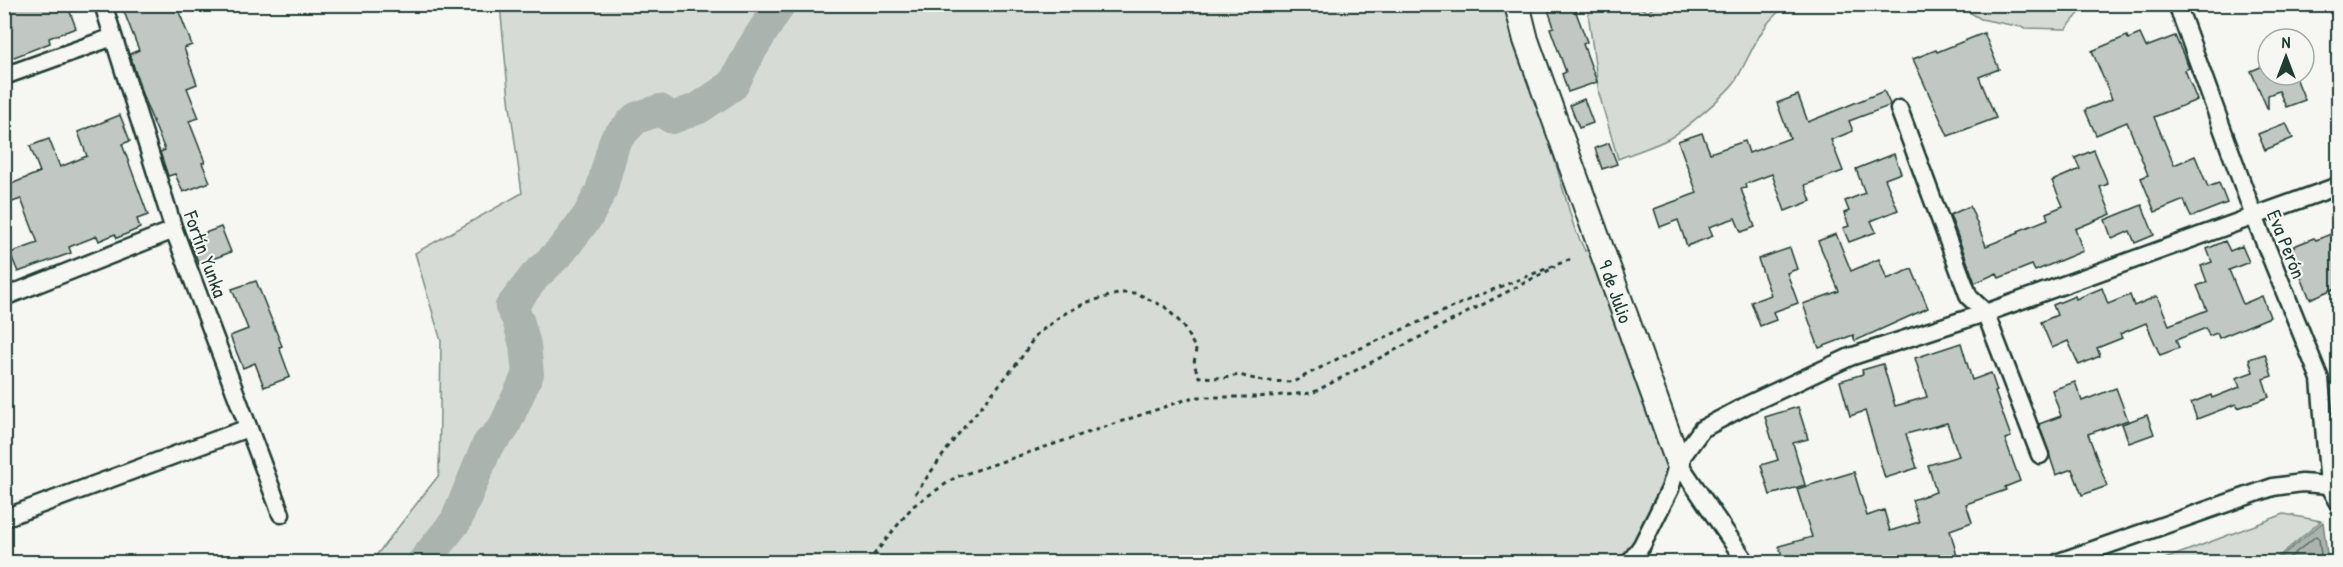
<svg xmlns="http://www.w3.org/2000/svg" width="2343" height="567" viewBox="0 0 2343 567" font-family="'Patrick Hand',sans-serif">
	<rect width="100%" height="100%" fill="#f6f6f2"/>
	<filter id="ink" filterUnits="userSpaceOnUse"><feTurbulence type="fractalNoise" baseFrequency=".0167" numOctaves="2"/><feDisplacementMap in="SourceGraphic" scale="12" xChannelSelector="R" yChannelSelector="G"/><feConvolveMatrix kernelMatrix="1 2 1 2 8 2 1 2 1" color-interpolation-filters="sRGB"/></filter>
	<g filter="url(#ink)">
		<g fill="#d6dbd6" stroke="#7a8c85" stroke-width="1.5">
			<polygon points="500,5 1510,5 1574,227 1585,251 1599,245 1678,462 1630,562 371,562 439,475 441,341 415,253 522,193 509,99"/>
			<path d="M1587,5h48l13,7 8,-7h132c-27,16 -36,48 -52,75 -9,14 -51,49 -66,58 -16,9 -36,14 -52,21l-19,-65z"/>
			<polygon points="1957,5 2086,5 2066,29 2026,28 1981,19"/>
			<polygon points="2284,514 2321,521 2272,562 2157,562"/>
		</g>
		<polygon fill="#aab3ae" stroke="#72847d" stroke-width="1.5" points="2323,522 2328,562 2274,562"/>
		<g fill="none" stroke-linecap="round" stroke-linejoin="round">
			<polyline stroke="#576c65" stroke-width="1.5" points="2284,562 2316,536 2319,539 2322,562"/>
			<polyline stroke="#aab3ae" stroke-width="32" points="423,562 456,521 488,444 503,429 528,374 525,345 518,320 511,307 535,276 561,251 588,216 601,191 615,140 636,118 660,110 672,118 699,108 733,85 751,50 780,4"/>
		</g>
		<g fill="#c1c8c3" stroke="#1f3d34" stroke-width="1.5">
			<polygon points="4,4 67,4 76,28 49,38 50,43 4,61"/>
			<polygon points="121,4 176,4 192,45 184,48 197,84 187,88 199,118 189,121 205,162 202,163 210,182 183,192 175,174 168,176 160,152 165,150 143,97 130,54 139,50"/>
			<polygon points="1546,4 1573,4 1587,42 1583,44 1597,82 1568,92 1562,74 1566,72 1550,28 1554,27"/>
			<polygon points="1984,33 1999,69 1979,77 1996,118 1948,136 1913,59 1936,50 1937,52"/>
			<polygon points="2140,34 2146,47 2175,36 2189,68 2185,70 2197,100 2154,117 2174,165 2195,156 2208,187 2219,183 2227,203 2191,217 2184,200 2155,212 2141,178 2148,175 2127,122 2096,135 2085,110 2112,99 2092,51 2127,36 2128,39"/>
			<polygon points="2268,64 2268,75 2295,75 2305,100 2286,107 2279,91 2268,95 2268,110 2251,71"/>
			<polygon points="1884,91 1890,104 1889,106 1849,121 1853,131 1831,140 1843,171 1805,185 1811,201 1785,211 1772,174 1745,184 1746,188 1741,189 1755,227 1741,232 1735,218 1709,227 1713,236 1687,246 1678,220 1660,227 1654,209 1697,193 1678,141 1702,133 1710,153 1745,141 1749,153 1790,138 1777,103 1798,95 1808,122"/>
			<polygon points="1584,99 1593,123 1579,128 1570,105"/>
			<polygon points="120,115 130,141 122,144 148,215 137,219 140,228 117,238 115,234 99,241 97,236 69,247 71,253 18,272 10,253 38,243 21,199 4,205 4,187 40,172 30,146 49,139 60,167 87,156 78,132"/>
			<polygon points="2286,123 2293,138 2265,150 2258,134"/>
			<polygon points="1609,143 1617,164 1602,169 1595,148"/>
			<polygon points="2094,150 2108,184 2100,187 2111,214 2075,229 2083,251 2035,271 2032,265 1999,278 1997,273 1975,283 1950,215 1970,206 1986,246 2019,233 2018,231 2048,219 2046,213 2063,206 2052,181 2080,169 2075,158"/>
			<polygon points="1894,154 1901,173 1885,179 1898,210 1871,221 1876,232 1849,242 1843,228 1849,226 1844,213 1849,211 1845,201 1865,193 1856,169"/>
			<polygon points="2142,205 2154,235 2135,243 2130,231 2112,239 2105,220"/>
			<polygon points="221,227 231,252 199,264 189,239"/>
			<polygon points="2338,231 2338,287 2310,299 2289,248 2314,238 2316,240"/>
			<polygon points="1836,234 1851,271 1879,259 1887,279 1912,269 1928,308 1855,341 1853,335 1819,348 1803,304 1839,291 1818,241"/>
			<polygon points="2225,241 2230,251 2242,246 2249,262 2229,270 2243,304 2262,296 2270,317 2219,338 2217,333 2209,336 2206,328 2176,340 2179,348 2160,355 2146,323 2120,334 2122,338 2097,348 2100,356 2079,365 2068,341 2052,348 2041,322 2057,315 2053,305 2075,296 2076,299 2102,288 2108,304 2130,295 2134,306 2157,296 2169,325 2207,310 2197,286 2207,282 2201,266 2212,262 2207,249"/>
			<polygon points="1790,248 1797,269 1787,273 1798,303 1773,312 1776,320 1760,326 1751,302 1771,295 1758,259"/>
			<polygon points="256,281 282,346 279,347 290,377 264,387 255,363 243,368 230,336 248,329 232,289"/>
			<polygon points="1961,343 1972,380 1991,373 1997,391 1995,392 2011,437 2005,439 2020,481 2005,487 2006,490 1966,504 1972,522 1950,530 1957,556 1935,562 1784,562 1779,546 1812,537 1797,489 1854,472 1867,516 1884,510 1890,531 1919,522 1912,500 1936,492 1928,465 1959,456 1947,423 1906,434 1917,468 1885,478 1865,411 1850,416 1840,381 1863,374 1862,370 1883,364 1895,406 1927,397 1915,358"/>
			<polygon points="2265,354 2272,376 2263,379 2269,397 2238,408 2236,404 2197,419 2191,403 2211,395 2212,398 2240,387 2236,378 2253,372 2249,359"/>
			<polygon points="2075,382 2082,401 2116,388 2128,420 2088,434 2107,486 2082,495 2072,469 2056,475 2039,424 2061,416 2052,390"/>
			<polygon points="1798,407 1808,439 1793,443 1805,485 1770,495 1761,465 1778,460 1765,417"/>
			<polygon points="2147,415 2154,434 2129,443 2122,424"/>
		</g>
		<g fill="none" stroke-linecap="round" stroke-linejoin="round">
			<g stroke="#1f3d34" stroke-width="21">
				<g id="minor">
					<polyline points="103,4 174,230 281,514"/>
					<polyline points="2177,4 2254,216 2320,379 2329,485 2338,501"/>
					<polyline points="4,76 113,37"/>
					<polyline points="1899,109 1969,297 1985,312 2040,455"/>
					<polyline points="4,297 174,230"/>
					<polyline points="1678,462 1746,562"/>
					<polyline points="4,518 248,428"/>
					<polyline points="1630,562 1642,545 1670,489 1678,462 1702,429 1747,405 1850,357 1991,311 2338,186"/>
					<polyline points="2059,562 2273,487 2302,483 2329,485 2335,480"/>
				</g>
			</g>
			<g stroke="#1f3d34" stroke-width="28">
				<g id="secondary">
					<path id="s1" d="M1517,4l9,36 152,422"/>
				</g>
			</g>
			<g stroke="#1f3d34" stroke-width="3" stroke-dasharray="4.5 4.5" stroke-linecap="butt">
				<polyline points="915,494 956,437 1019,361 1036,335 1062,315 1088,302 1121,293 1136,293 1165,307 1181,323 1196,349 1194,364 1199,377 1224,378 1239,375 1263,381 1293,382 1341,357 1482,294 1571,259"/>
				<polyline points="868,562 913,506 956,477 1194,397 1255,397 1312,393 1555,267"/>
			</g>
			<use href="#minor" stroke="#f6f6f2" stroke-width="16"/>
			<use href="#secondary" stroke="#f6f6f2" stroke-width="24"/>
		</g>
	</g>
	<g text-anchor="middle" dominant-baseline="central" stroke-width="4.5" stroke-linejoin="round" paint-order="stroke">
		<g font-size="20" fill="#1f3d34" stroke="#f6f6f2">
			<text transform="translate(2287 244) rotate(68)">Eva Perón</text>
			<text transform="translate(206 254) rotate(70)">Fortín Yunka</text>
			<text stroke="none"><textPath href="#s1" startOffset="304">9 de Julio</textPath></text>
		</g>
	</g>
	<rect width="2343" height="567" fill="none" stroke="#f6f6f2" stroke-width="24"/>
	<rect x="12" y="12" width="2319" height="543" fill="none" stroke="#1f3d34" stroke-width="2" filter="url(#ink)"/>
	<g transform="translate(2286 57)"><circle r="28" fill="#f6f6f2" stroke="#a0aca6" stroke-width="1.5"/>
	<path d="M0-4.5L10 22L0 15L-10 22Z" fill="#1f3d34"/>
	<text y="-9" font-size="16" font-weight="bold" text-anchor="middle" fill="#1f3d34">N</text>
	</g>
</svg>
